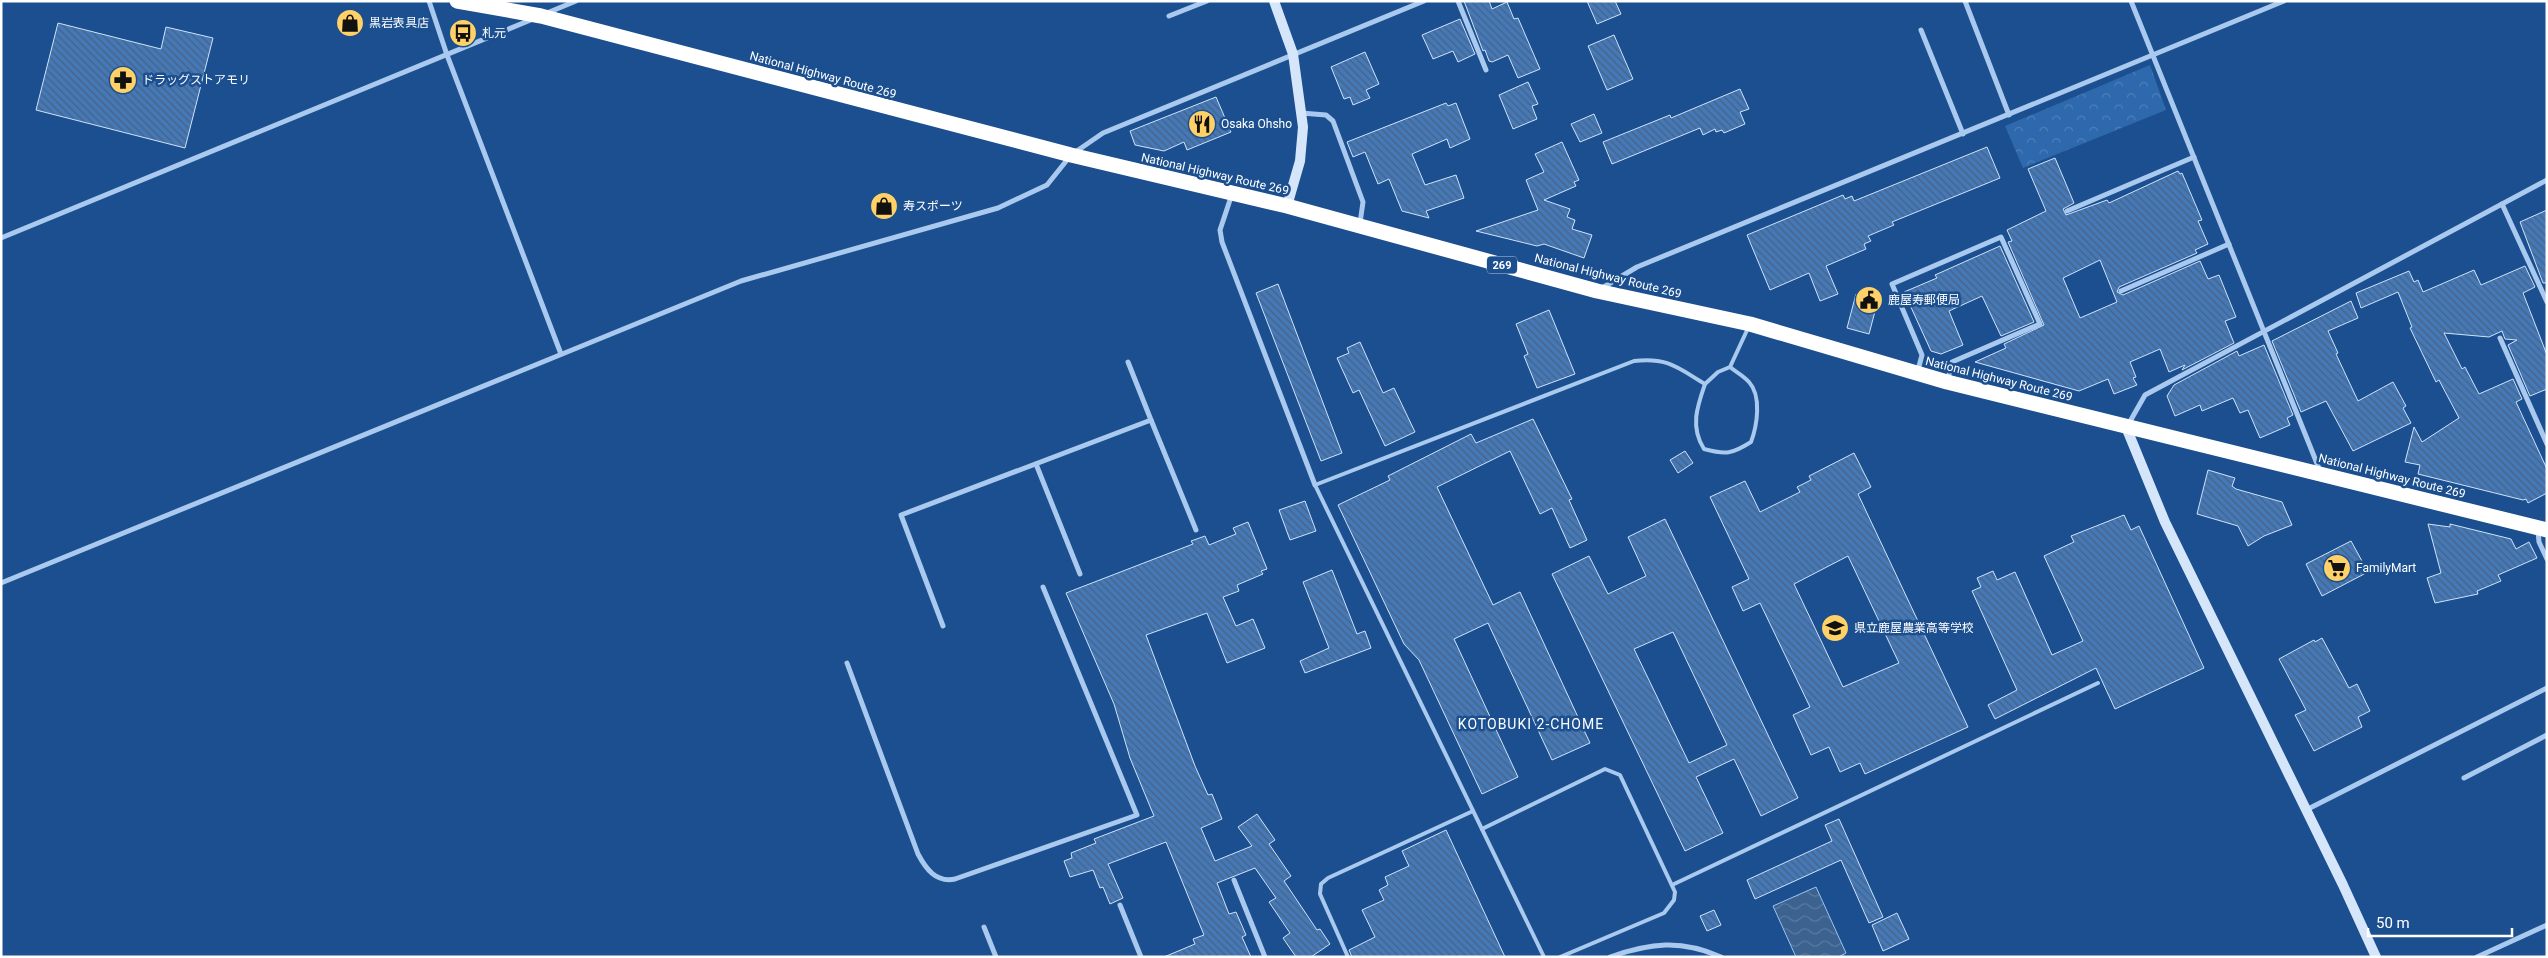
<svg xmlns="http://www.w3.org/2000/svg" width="2548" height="958" viewBox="0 0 2548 958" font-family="Roboto,'Noto Sans JP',sans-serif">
	<defs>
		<pattern id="park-crowns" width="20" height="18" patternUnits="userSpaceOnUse" patternTransform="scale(1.25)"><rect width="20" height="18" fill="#2e69ad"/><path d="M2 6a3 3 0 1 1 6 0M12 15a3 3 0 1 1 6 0" fill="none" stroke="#4d80b9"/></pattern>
		<pattern id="water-waves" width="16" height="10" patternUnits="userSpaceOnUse" patternTransform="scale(1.25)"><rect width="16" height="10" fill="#3c6290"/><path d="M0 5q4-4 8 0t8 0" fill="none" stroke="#597aa1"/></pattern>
		<pattern id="building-back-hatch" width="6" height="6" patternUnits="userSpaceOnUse" patternTransform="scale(1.25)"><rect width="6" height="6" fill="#4478b7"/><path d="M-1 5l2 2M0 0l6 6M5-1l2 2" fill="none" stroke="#486282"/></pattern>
	</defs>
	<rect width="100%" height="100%" fill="#1b4f8f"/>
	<polygon fill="url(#park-crowns)" points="2150,65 2166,110 2023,168 2005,126"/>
	<polygon fill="url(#water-waves)" stroke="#9cc4f0" points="1816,887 1846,953 1839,957 1796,957 1773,906"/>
	<g fill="url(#building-back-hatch)" stroke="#cfe3fa" fill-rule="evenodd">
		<polygon points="1464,1 1489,1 1492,9 1507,2 1514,19 1518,18 1540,69 1518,78 1508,55 1492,62 1489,61 1485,50 1483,51"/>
		<polygon points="1587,1 1615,1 1621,14 1597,24"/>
		<polygon points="1460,19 1475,54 1458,62 1453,51 1433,59 1422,35"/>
		<polygon points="58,23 161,49 166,27 213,38 185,148 36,110"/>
		<polygon points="1614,35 1633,79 1607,90 1588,46"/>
		<polygon points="1365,52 1379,84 1366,90 1370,98 1353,105 1350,97 1344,99 1331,67"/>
		<polygon points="1528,82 1538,104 1532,106 1537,119 1513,129 1499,95"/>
		<polygon points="1740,89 1749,109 1740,112 1745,124 1724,133 1722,130 1716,132 1715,129 1703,135 1700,128 1612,164 1603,142 1670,115 1671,118"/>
		<polygon points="1216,97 1231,132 1187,150 1184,142 1164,151 1135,145 1130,131"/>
		<polygon points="1446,103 1448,106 1456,103 1470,139 1450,148 1447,139 1412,154 1425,185 1456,175 1464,198 1426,211 1429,218 1402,211 1389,179 1378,184 1365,152 1353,157 1347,142"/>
		<polygon points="1594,114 1602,133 1580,142 1571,124"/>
		<polygon points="1562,142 1579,180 1574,182 1576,186 1544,200 1570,209 1567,217 1575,220 1572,229 1592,235 1584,258 1544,244 1537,246 1476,231 1538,210 1526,180 1544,172 1535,154"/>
		<polygon points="1987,147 2000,178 1892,222 1894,225 1868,236 1871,241 1864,244 1866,249 1826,266 1838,294 1820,301 1809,273 1770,290 1747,235 1843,195 1845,199 1852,196 1854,201"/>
		<path d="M2055,158l19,45 -11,6 3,6 41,-15 2,3 69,-32 2,3 2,-1 20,47 -4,1 10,23 -13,6 2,3 -78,34 -2,5 6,3 77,-34 8,18 11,-4 17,42 -11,4 9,22 -52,27 3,-5 -16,7 -9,-23 -30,13 6,15 -3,1 4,7 -23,9 -6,-15 -29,12 -104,-29 31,-14 -2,-4 40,-19 -36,-83 4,-1 -5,-11 39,-19 -18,-42zM2100,260l17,42 -37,16 -17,-40z"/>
		<polygon points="2547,210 2547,283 2543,283 2520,222"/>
		<polygon points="2000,246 2034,322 2001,336 1982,296 1949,311 1963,345 1941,354 1931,351 1904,292 1937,278 1935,275"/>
		<polygon points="2525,266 2535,287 2523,293 2547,355 2547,389 2530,396 2508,345 2517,340 2505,339 2502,331 2489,337 2444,333 2462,369 2465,367 2479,394 2513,379 2522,399 2516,402 2547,469 2547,493 2528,503 2526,499 2523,500 2418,474 2420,465 2405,462 2414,427 2422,442 2459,418 2439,380 2436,382 2410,328 2412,327 2398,292 2361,308 2356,293 2409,271 2414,282 2418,280 2423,292 2474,270 2481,285"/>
		<polygon points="1278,284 1342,453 1321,461 1256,293"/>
		<polygon points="1856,294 1878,300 1869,334 1847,328"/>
		<polygon points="2351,301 2358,318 2328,331 2338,353 2336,354 2358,401 2393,382 2406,406 2403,408 2411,423 2353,451 2326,401 2301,412 2272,341"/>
		<polygon points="1549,310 1575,374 1537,388 1524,356 1528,354 1516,324"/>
		<polygon points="1360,342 1383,393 1394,388 1415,432 1385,446 1359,390 1353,393 1337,358 1349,353 1347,348"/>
		<polygon points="2264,345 2293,415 2287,418 2290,425 2260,438 2248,410 2240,413 2233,398 2202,411 2200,405 2175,416 2167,396 2174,385 2237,351 2239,356"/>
		<polygon points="1533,419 1572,499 1569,500 1587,540 1570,548 1552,508 1540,514 1510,451 1437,487 1493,605 1520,592 1590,743 1552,760 1488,623 1454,639 1518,777 1482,794 1419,660 1404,644 1338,505 1390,480 1388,476 1471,434 1476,443"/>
		<polygon points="1685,451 1693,463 1678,473 1670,460"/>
		<path d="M1854,453l17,34 -13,7 110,233 -103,47 -5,-11 -20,9 -11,-25 -18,8 -18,-40 17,-8 -50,-104 -17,8 -11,-24 17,-8 -39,-82 35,-16 15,31 40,-20 -3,-5 14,-7 -2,-4zM1848,556l51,107 -56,24 -49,-103z"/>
		<polygon points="2208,470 2235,478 2232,486 2236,489 2282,502 2292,525 2264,536 2248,546 2238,526 2197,514"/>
		<polygon points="1305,501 1316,531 1290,540 1279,510"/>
		<polygon points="2124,515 2131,530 2139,526 2204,668 2115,709 2096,668 1995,719 1988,705 2017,690 1972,591 1981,587 1977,578 1993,571 1997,580 2015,572 2052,655 2083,641 2044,556 2074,542 2071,536"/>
		<path d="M1665,519l133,279 -37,18 -27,-57 -38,18 27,56 -38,18 -133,-277 37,-18 19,38 38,-18 -18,-39zM1673,632l54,113 -38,18 -55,-114z"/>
		<polygon points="1248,522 1267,569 1261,571 1263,574 1237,585 1239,591 1223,597 1236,626 1253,619 1265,648 1227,663 1207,613 1146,635 1195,766 1208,795 1212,794 1222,819 1201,828 1215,861 1252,846 1238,827 1257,814 1275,840 1269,844 1291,876 1284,881 1317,930 1320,929 1330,944 1311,957 1296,957 1283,938 1290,933 1269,902 1276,898 1255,868 1217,883 1229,914 1236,912 1246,935 1242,937 1251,957 1164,957 1195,944 1193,939 1204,935 1166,842 1108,864 1123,898 1110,904 1103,887 1100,888 1093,870 1070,877 1064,861 1072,858 1071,853 1096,843 1094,839 1154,816 1130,758 1114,704 1066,593 1193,544 1191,541 1205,536 1209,545 1236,534 1233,528"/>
		<polygon points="2428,524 2450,527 2450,524 2511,539 2516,549 2529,542 2537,558 2498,575 2501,581 2477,591 2478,594 2435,603 2427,578 2441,573"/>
		<polygon points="2351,541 2368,572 2322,596 2306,564"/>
		<polygon points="1332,570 1357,634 1365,631 1371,648 1305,673 1300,661 1329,648 1303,582"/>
		<polygon points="2322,638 2349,688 2357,684 2370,711 2358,717 2362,727 2314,751 2295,715 2306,710 2279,659 2314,640 2315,642"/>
		<polygon points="1839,819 1883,917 1869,923 1841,860 1755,899 1747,880 1832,841 1825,825"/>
		<polygon points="1446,830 1505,957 1352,957 1349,950 1375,937 1362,910 1384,900 1379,890 1388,885 1385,877 1409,866 1402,851"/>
		<polygon points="1714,910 1721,925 1707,931 1700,916"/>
		<polygon points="1897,913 1909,939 1883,951 1872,925"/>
	</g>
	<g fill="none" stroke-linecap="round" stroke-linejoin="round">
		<g stroke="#a9c9ee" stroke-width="4">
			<path d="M1705,384c-8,23 -15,43 -1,65 22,6 28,5 47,-7 6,-16 11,-46 -2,-60 -5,-6 -13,-10 -19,-15"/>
			<polyline points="1482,829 1605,769 1620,775 1675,892 1674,900 1664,913 1560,957"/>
			<polyline points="1672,885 2098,683"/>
			<polyline points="1348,957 1320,894 1321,884 1328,878 1473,811"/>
			<path d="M1544,957l-229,-472 319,-124c34,-4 44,7 71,23l13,-12 12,-5 19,-41"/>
		</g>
		<g stroke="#a9c9ee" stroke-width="5">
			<polyline points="429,1 447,55 561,354"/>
			<polyline points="1458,1 1486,70"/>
			<polyline points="1965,1 2009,115"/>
			<polyline points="2131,1 2320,471"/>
			<polyline points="547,13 576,1"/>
			<polyline points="1169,16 1207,1"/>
			<polyline points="1921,30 1963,134"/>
			<polyline points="1301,113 1326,115 1333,121 1363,202 1360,223"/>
			<polyline points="1232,194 1220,230 1222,242 1315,485"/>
			<polyline points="2502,204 2547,302"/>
			<polyline points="2067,211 2194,157"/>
			<polyline points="1,238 533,19"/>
			<polyline points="1602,288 1637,267 2284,1"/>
			<polyline points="2121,291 2229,244"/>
			<polyline points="2500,338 2547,444"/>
			<polyline points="1128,362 1151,420"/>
			<polyline points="1918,370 1922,355 1892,284 2001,237 2040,324 1952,362 1948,379"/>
			<polyline points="2128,425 2145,395 2547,180"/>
			<polyline points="1036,464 1080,574"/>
			<polyline points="2538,531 2539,542 2547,559"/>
			<polyline points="1,583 741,281 998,208 1047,185 1071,155 1103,133 1424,1"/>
			<polyline points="943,626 901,515 1151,420 1196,530"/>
			<path d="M847,663l71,191c8,15 18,29 37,25l182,-64 -94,-228"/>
			<polyline points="2464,778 2547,735"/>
			<polyline points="2306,810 2547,688"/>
			<polyline points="1234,880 1265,957"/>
			<polyline points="1120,905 1141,957"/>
			<polyline points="984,927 996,957"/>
			<path d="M1610,957c40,-14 71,-18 111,0"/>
			<polyline points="2477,957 2547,925"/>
		</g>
		<g stroke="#d6e6fa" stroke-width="10">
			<polyline points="1274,1 1293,54 1303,127 1300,161 1287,206"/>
			<polyline points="2126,427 2165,522 2343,885 2376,957"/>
		</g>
		<polyline stroke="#fff" stroke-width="15" points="457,1 541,16 1071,155 1287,206 1597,291 1750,324 1947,382 2547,530"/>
	</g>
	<defs>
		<g id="shop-disc" transform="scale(1.4375)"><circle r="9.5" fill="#ffd166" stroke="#1b4f8f"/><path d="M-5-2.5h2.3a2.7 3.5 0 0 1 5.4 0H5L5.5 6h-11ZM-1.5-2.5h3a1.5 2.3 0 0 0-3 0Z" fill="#111"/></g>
		<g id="bus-disc" transform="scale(1.4375)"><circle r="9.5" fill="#ffd166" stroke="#1b4f8f"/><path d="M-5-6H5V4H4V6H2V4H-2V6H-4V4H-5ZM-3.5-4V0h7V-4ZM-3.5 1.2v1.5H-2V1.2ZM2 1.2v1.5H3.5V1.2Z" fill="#111"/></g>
		<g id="pharmacy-disc" transform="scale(1.4375)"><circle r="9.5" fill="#ffd166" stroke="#1b4f8f"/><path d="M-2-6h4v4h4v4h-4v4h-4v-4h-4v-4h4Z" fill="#111"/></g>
		<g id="restaurant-disc" transform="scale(1.4375)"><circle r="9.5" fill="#ffd166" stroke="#1b4f8f"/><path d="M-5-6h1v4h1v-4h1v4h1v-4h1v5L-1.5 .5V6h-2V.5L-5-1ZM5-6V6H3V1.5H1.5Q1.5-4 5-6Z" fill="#111"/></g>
		<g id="civic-disc" transform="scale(1.4375)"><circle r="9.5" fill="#ffd166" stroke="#1b4f8f"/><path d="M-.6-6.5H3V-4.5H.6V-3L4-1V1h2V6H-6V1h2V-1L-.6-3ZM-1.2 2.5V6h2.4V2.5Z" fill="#111"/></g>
		<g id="supermarket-disc" transform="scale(1.4375)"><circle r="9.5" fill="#ffd166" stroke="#1b4f8f"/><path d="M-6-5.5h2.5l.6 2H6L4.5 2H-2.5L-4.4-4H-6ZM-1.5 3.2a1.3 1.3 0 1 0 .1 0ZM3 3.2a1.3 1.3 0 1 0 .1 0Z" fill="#111"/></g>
		<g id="school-disc" transform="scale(1.4375)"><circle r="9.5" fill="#ffd166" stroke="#1b4f8f"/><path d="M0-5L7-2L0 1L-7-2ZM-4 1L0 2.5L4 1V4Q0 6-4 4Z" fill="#111"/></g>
	</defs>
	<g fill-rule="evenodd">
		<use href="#shop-disc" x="350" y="23"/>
		<use href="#bus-disc" x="463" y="33"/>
		<use href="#pharmacy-disc" x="123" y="80"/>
		<use href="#restaurant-disc" x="1202" y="124"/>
		<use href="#shop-disc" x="884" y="206"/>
		<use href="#civic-disc" x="1869" y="300"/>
		<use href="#supermarket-disc" x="2337" y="568"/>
		<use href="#school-disc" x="1835" y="628"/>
	</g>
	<g text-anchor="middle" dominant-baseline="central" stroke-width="5" stroke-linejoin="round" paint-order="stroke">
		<rect fill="#1b4f8f" stroke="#bbcadd" stroke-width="1" x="1487" y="256.5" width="30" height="17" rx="4"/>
		<g font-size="11" font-weight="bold" fill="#fff">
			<text x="1502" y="265">269</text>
		</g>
		<g font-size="12" fill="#fff" stroke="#1b4f8f" text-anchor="start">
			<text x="369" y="23">黒岩表具店</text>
			<text x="482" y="33">札元</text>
			<text x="142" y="80">ドラッグストアモリ</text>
			<text x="1221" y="124">Osaka Ohsho</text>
			<text x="903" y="206">寿スポーツ</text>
			<text x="1888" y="300">鹿屋寿郵便局</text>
			<text x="2356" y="568">FamilyMart</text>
			<text x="1854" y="628">県立鹿屋農業高等学校</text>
		</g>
		<g font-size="12" fill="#fff" stroke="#1b4f8f">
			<text transform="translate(823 75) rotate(15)">National Highway Route 269</text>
			<text transform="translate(1215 174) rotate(13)">National Highway Route 269</text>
			<text transform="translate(1608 276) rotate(14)">National Highway Route 269</text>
			<text transform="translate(1999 379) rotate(14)">National Highway Route 269</text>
			<text transform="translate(2392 476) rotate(14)">National Highway Route 269</text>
		</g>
		<g font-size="14" letter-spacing="1" fill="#fff" stroke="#1b4f8f">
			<text x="1531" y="724">KOTOBUKI 2-CHOME</text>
		</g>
	</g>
	<rect width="2548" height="958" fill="none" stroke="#ffffff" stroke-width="5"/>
	<path d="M2368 928v8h144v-8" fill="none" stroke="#ffffff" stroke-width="2.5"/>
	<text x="2376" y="928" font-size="15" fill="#ffffff" stroke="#1b4f8f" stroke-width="4" paint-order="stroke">50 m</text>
</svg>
